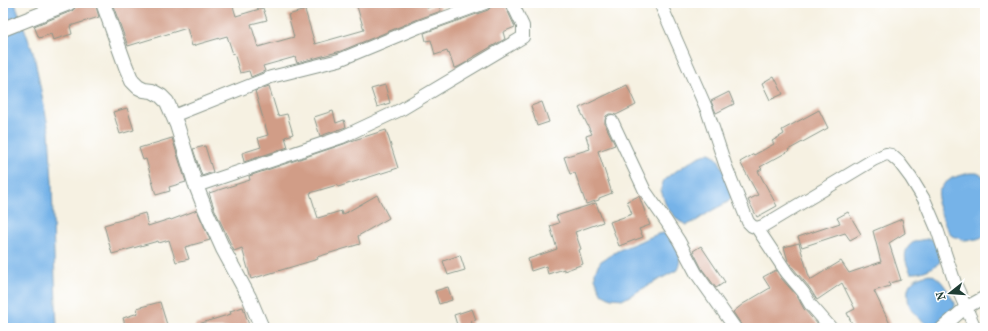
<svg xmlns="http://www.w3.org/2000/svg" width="988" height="331" viewBox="0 0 988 331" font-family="'IM FELL French Canon',serif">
	<rect width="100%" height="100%" fill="#fff"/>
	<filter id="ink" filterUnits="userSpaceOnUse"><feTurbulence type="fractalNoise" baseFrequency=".025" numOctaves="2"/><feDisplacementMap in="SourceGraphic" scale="8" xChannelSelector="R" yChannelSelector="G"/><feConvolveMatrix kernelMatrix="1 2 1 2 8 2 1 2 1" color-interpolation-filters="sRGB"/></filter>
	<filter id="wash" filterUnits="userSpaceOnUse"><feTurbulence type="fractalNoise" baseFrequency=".012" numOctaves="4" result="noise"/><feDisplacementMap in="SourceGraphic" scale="16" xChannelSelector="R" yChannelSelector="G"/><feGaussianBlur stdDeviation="0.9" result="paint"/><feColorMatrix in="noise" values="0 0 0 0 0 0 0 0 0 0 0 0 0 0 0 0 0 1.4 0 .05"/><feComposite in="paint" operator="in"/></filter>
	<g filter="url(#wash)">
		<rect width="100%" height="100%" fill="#f6f1e2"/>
		<g fill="#76b3e8" stroke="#4a788e">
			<polygon points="3,3 15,3 34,55 49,131 52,182 54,254 57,328 3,328"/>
			<path d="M709,153c14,4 18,30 23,43l-4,6 -2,1 -15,8 -15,10 -9,4 -8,-4 -10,-11 -4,-7 -4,-13 1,-5 2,-5 6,-5 28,-18z"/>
			<polygon points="969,173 977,173 985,177 985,236 977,239 964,240 952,236 946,227 937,203 939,191 944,184 952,178"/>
			<path d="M664,233l4,1c10,15 16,18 9,36l-26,14 -27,15 -13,-1 -10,-5 -6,-15v-7l6,-10 18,-11 39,-16z"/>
			<path d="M927,239h4c7,6 10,14 9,23 -6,6 -20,12 -29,11 -6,-11 -10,-23 3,-31 3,-2 9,-2 13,-3z"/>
			<path d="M930,274c13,4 18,19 25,29 1,13 -15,20 -25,23 -7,-5 -13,-8 -17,-15 -4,-5 -5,-9 -5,-15 -2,-14 9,-20 22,-22z"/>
		</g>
		<g id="blocks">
			<g fill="#d19d87">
				<polygon points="87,3 95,3 99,17 70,26 72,34 53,40 51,34 39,38 34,26 72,11 77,6"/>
				<polygon points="112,3 232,3 236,16 263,8 267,20 251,24 258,47 294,37 288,15 305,10 315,44 364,30 356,3 425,3 427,8 439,4 441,11 416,20 341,51 297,63 295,57 263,66 265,71 251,77 249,71 240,73 234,53 233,54 227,36 192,46 187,28 128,46"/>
				<polygon points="492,3 504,3 515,27 503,32 505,39 468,60 469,61 458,67 454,68 449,53 448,54 447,51 435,55 431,40 426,41 424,33 488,10 491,7"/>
				<polygon points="774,76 783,94 770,100 762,83"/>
				<polygon points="385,85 390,103 377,107 371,89"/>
				<polygon points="627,85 636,105 616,115 612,114 609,114 606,116 605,120 605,124 615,145 598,151 612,193 599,198 599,200 586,204 575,173 570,174 564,157 590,149 586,136 592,134 579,108"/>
				<polygon points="269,86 278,116 287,114 293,134 285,137 288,147 244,162 242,153 261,147 258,138 268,135 255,91"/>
				<polygon points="729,92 734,104 716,113 711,101"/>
				<polygon points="542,102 549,122 537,126 531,106"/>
				<polygon points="127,108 134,130 120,134 113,112"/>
				<polygon points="819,110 828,128 788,150 789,151 760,167 762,169 758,171 777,206 757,217 748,200 758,195 740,162 754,154 754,155 774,144 772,141 784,134 782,130"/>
				<polygon points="333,111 336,123 344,120 346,127 320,136 314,117"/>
				<polygon points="386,130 398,168 338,187 337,185 310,193 318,218 341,211 342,215 377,195 389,218 358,236 360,244 317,257 318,259 251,279 242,248 234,251 214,208 209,193 250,180 249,176 344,144 354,140"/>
				<polygon points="172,138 186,182 169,187 170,191 156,195 146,159 143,160 139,148"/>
				<polygon points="205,146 213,172 202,176 193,149"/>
				<polygon points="639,196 650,225 639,229 643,237 619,246 610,222 632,214 627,201"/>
				<polygon points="596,203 603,222 575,232 581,249 579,250 583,264 564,271 564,269 548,274 546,266 531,271 528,259 557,249 550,226 559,223 556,216"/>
				<polygon points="197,210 210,240 185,247 189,259 176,262 169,240 159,243 158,241 112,254 104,225 145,213 148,226 170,219 171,220"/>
				<polygon points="848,212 861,234 850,240 845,233 802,247 798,237 840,223 837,218"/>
				<polygon points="902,219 905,233 889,243 901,280 889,283 890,286 874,291 890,324 881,328 854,328 847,313 855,309 842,283 817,300 809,287 793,268 788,261 784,247 799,243 810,280 841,261 849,273 881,262 873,231"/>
				<polygon points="701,246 725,282 716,288 702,269 693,251"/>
				<polygon points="460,255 465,270 448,275 443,261"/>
				<polygon points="776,270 781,278 797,296 804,309 821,328 742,328 741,324 733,312 743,304 770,288 763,277"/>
				<polygon points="448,287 452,300 439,304 435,291"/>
				<polygon points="160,302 168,328 126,328 123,318 138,313 137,308"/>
				<polygon points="243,307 250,328 195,328 195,325 231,314 230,311"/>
				<polygon points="472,309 476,320 471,321 474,328 458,328 454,315"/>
			</g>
		</g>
	</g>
	<g filter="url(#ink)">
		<use href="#blocks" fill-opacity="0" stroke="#8a978b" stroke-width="1"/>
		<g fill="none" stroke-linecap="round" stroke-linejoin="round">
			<g stroke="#8a978b" stroke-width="14">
				<g id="minor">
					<polyline points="660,3 707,110 725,164 748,222 752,226 757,228 763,226 873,160 886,154 891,155 899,162 911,178 925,201 937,229 955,283 975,328"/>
					<polyline points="173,116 271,77 339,60 419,27 485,3"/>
					<polyline points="612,121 645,191 666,221 679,241 696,273 735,328"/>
					<polyline points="196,186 342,137 402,109 523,37 523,26 512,3"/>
					<polyline points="757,228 787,273 803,292 810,304 831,328"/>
					<polyline points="942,328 965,308 985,297"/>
				</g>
			</g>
			<g stroke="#8a978b" stroke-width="16">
				<g id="tertiary">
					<polyline points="103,3 126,67 132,81 138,87 144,90 152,91 161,96 167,102 177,125 195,183 206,211 223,249 249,297 262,328"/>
					<polyline points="3,29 69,3"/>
				</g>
			</g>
			<use href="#minor" stroke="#fff" stroke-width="12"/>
			<use href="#tertiary" stroke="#fff" stroke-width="14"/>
		</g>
	</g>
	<rect width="988" height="331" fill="none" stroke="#fff" stroke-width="16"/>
	<g transform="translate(950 293) rotate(253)" stroke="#ffffff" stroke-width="3" paint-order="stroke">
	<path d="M0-3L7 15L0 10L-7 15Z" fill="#1f3d34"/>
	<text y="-6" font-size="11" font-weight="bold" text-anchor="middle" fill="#1f3d34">N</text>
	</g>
</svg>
